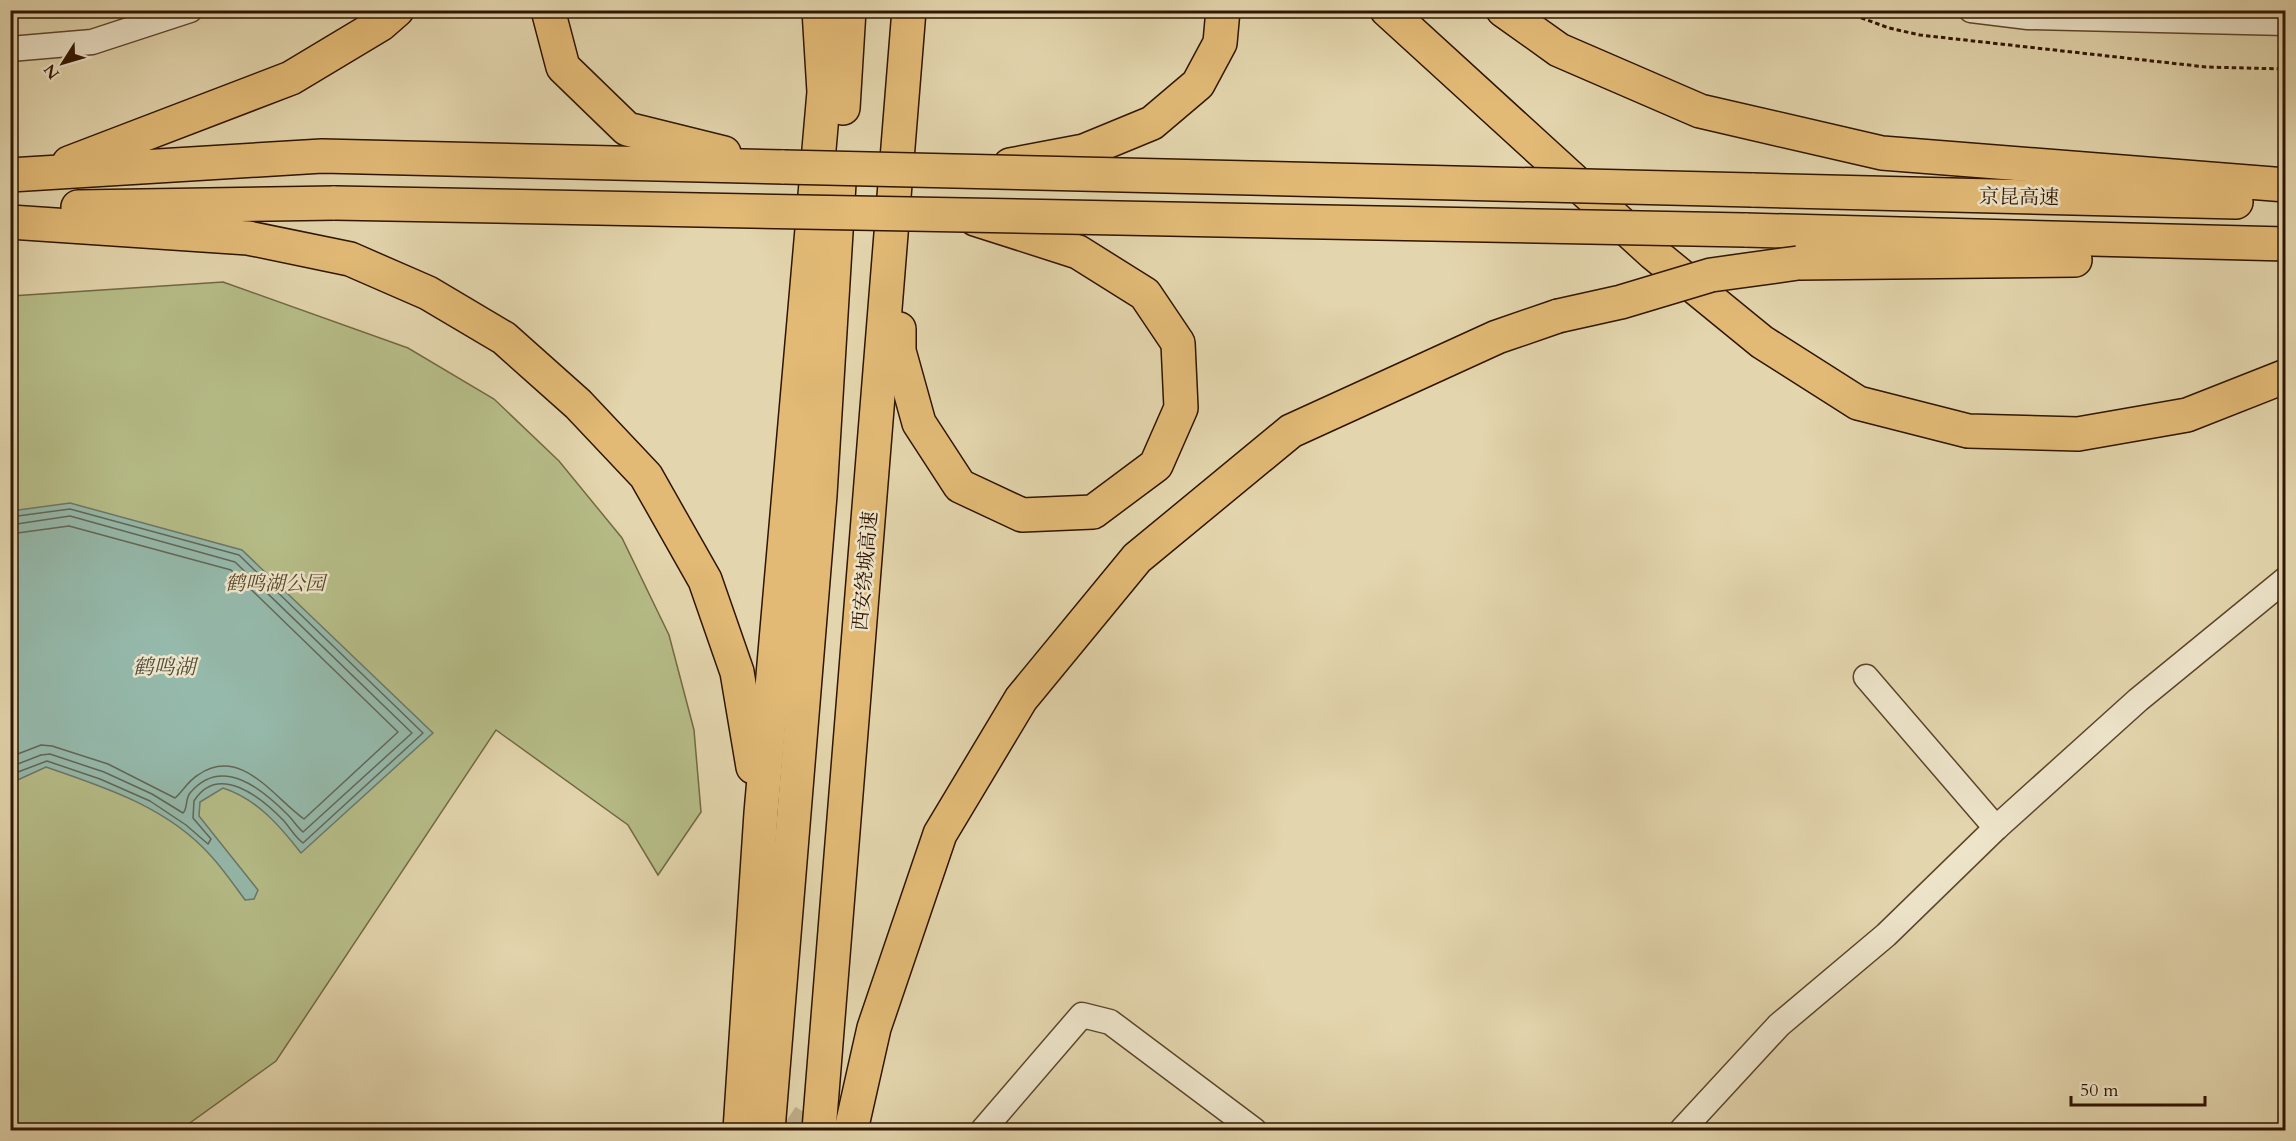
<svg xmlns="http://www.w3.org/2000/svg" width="2296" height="1141" viewBox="0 0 2296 1141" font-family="Cardo,'Noto Serif SC',serif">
	<rect width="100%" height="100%" fill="#e3d5ad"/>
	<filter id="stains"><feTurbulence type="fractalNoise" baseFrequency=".00333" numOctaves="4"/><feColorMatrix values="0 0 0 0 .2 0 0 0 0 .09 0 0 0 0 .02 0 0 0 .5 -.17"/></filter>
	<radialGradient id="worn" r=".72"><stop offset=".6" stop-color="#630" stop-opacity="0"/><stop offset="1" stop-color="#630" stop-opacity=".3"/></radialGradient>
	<polygon fill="#b6bd88" stroke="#736944" stroke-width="1.5" points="223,282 408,348 494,399 559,461 622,538 669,635 694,730 701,812 658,875 628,825 496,730 276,1061 180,1130 11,1130 11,296"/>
	<path fill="#95b9ab" stroke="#6d7767" stroke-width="1.5" d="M70,503l172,47 191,183 -132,120c-21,-27 -44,-54 -78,-65l-23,14 -1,14 59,74 -4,9 -9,1c-11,-15 -22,-31 -34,-44 -42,-48 -106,-69 -165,-89l-35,16v-272z"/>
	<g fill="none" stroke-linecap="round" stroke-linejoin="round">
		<g stroke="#626756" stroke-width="1.5">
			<path d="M10,517l60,-8 169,46 184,178 -120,110c-8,-6 -13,-15 -19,-22 -22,-23 -66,-59 -90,-20l-1,17 18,21 -3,5 -22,-19 -36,-24 -50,-22 -53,-18 -37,14"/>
			<path d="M10,525l60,-9 165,46 177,171 -109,99c-6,-5 -10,-12 -15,-17 -26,-26 -66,-60 -98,-22 -5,6 -2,15 -7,20l-31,-19 -48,-22 -54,-18 -9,1 -31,12"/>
			<path d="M10,534l59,-8 162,44 167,162 -94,87c-30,-21 -63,-74 -106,-44 -10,6 -15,16 -23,23l-67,-34 -56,-18 -11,-1 -31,12"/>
		</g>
		<polyline stroke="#bfaf8a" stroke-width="24" stroke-dasharray="24 12" stroke-linecap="butt" points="759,1097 809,1130"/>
		<g stroke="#5d452b" stroke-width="27">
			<g id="minor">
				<polyline points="1971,10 2028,17 2286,23"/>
				<polyline points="10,49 92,42 190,10"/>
				<polyline points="1866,677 1996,828"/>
				<polyline points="983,1130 1082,1015 1110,1022 1254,1130"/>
				<polyline points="1682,1130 1779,1025 1886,935 1996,828 2138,700 2286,579"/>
			</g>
		</g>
		<g stroke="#301500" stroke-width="36">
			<g id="highway">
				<polyline points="548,10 563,67 627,129 724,153"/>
				<polyline points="1387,10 1653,253 1762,342 1858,403 1968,431 2078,434 2187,415 2286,376"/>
				<polyline points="1503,10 1559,50 1700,111 1882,153 2286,185"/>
				<polyline points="843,108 849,10"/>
				<polyline points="69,163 291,78 381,24 397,10"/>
				<polyline points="1010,165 1084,151 1152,123 1198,84 1220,43 1223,10"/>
				<polyline points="10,175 322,156 784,167"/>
				<polyline points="1752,190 2236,202"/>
				<polyline points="78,207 335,203"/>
				<polyline points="10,222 248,238 350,259 428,293 504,338 578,404 646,476 705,580 737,672 753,767"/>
				<polyline points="1745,230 2286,244"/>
				<polyline points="1798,263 2075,260"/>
				<polyline points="899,329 899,351 919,423 960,486 1022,515 1093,512 1156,465 1181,408 1178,343 1145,294 1078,252 975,219"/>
				<polyline points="740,1130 761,813 824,92 819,10"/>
				<polyline points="768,1130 820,495 839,183"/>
				<polyline points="819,1130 909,10"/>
				<polyline points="851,1130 874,1028 940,834 1021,699 1137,558 1291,431 1497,337 1558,316"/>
			</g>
		</g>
		<polyline stroke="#301500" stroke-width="3" stroke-dasharray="4.5 3" stroke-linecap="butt" points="1840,10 1889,28 1920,35 2206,67 2286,69"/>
		<use href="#minor" stroke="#ede4ca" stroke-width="24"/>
		<use href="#highway" stroke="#e2ba76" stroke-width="33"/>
		<g stroke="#301500" stroke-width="36" stroke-linecap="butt">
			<g id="highway-bridge">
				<polyline points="784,167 1752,190"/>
				<polyline points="335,203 1745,230"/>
				<polyline points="1558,316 1621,302 1711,275 1798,263"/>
			</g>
		</g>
		<use href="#highway-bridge" stroke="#e2ba76" stroke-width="33"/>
	</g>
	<g text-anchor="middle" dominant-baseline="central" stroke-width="5" stroke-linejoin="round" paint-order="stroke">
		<g font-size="20" fill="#301500" stroke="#ede4ca">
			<text transform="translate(2019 197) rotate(1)">京昆高速</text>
			<text transform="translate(865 571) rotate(-85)">西安绕城高速</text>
		</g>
		<g font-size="20" font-style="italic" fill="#584729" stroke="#ede4ca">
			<text x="275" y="583">鹤鸣湖公园</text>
		</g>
		<g font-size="21" font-style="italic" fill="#534e3c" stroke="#ede4ca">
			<text x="164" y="667">鹤鸣湖</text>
		</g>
	</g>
	<rect width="2296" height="1141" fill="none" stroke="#e3d5ad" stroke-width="36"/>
	<rect x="12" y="12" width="2272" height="1117" fill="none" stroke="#301500" stroke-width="3"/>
	<rect x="18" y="18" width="2260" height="1105" fill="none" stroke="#301500" stroke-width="1.5"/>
	<g transform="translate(63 63) rotate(233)" stroke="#ede4ca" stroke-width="4.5" paint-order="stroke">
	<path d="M0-4.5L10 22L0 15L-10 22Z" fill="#301500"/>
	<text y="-9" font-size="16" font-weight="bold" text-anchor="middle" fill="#301500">N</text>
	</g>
	<path d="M2071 1096v9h134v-9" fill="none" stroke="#301500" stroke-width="3"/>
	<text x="2080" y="1096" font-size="18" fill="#301500" stroke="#ede4ca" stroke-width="4.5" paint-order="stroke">50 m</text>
	<rect width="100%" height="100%" filter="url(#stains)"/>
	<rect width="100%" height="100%" fill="url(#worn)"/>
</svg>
